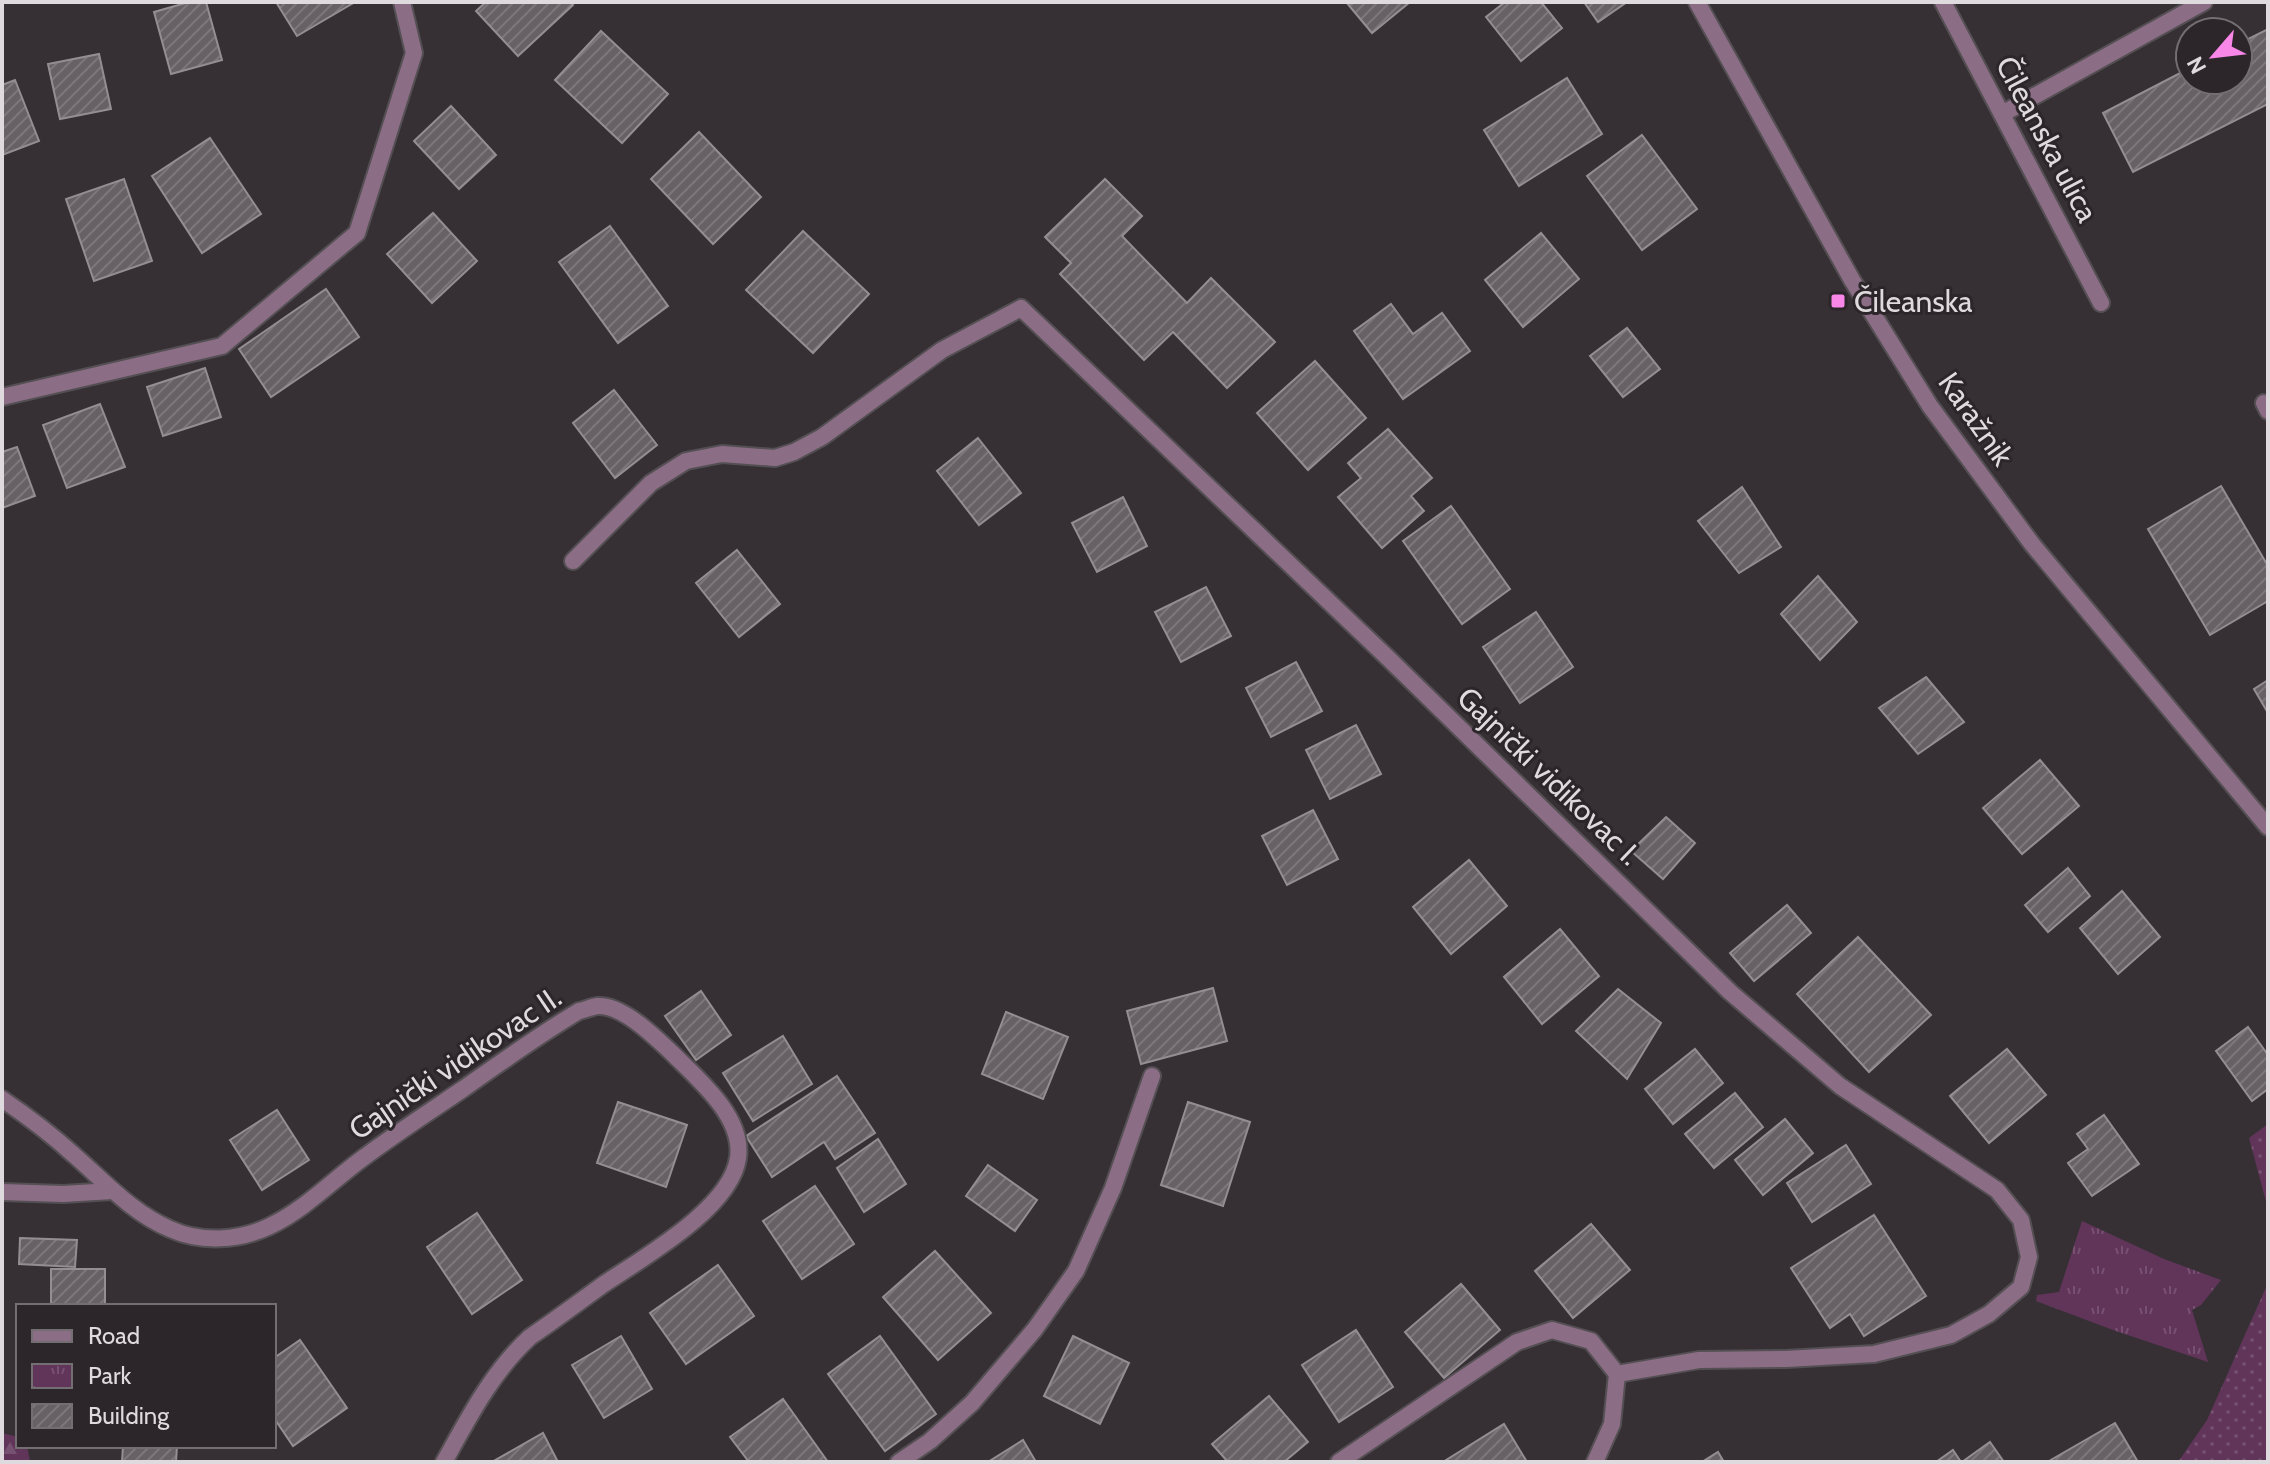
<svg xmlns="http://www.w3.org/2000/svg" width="2270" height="1464" viewBox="0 0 2270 1464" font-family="Cabin,sans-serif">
	<defs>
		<pattern id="grass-dots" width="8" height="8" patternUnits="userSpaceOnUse" patternTransform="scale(2)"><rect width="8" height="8" fill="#61345a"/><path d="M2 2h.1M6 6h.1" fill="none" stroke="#775171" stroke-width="1.8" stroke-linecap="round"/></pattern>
		<pattern id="forest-firs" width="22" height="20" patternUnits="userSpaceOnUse" patternTransform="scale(2)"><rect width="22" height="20" fill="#61345a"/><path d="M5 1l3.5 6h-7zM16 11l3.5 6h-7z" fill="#775171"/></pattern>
		<pattern id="park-tufts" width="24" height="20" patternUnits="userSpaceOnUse" patternTransform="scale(2)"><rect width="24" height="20" fill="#61345a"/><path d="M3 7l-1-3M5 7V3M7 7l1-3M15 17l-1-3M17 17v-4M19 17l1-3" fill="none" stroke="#775171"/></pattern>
		<pattern id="building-hatch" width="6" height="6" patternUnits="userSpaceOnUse" patternTransform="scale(2)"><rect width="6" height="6" fill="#676166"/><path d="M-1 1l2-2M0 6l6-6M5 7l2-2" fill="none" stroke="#7c777b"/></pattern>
	</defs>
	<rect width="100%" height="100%" fill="#363035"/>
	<g fill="url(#grass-dots)">
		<polygon points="2268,1124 2268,1209 2249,1138"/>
		<polygon points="2268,1283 2268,1462 2178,1462 2207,1420"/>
	</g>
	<polygon fill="url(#forest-firs)" points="2,1433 18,1437 18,1446 27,1446 30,1462 2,1462"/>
	<polygon fill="url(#park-tufts)" points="2082,1221 2164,1259 2221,1280 2201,1305 2192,1310 2208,1362 2113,1330 2036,1301 2037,1295 2059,1292"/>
	<g fill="url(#building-hatch)" stroke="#948e93" stroke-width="2">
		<polygon points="189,2 206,2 222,60 171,74 154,12"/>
		<polygon points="276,2 355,2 297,36"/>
		<polygon points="486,2 570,2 573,5 518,56 476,11"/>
		<polygon points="1346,2 1410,2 1372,33"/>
		<polygon points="1505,2 1541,2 1562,28 1521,61 1486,17"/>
		<polygon points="1584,2 1627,2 1598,22"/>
		<polygon points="2268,29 2268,104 2133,172 2103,113 2190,68 2190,80 2238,80 2238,44"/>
		<polygon points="601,31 668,94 622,143 555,80"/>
		<polygon points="99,54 111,109 60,119 48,64"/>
		<polygon points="1567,78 1602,134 1519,186 1484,130"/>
		<polygon points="15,80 39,141 2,155 2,85"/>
		<polygon points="451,106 496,155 459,189 414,141"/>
		<polygon points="699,132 761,197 713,244 651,179"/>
		<polygon points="1642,135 1697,209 1642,250 1587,176"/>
		<polygon points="210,138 261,214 202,253 152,176"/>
		<polygon points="124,179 152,261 94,281 66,199"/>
		<polygon points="1105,179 1142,216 1122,236 1187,303 1211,278 1275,342 1227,388 1173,332 1144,360 1060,274 1071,263 1045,237"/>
		<polygon points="433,213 477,261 432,303 387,254"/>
		<polygon points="610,226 668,306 618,343 559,262"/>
		<polygon points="803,231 869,294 813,353 746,290"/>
		<polygon points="1541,233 1579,279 1523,327 1485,280"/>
		<polygon points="326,289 359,337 271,397 239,349"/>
		<polygon points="1391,304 1413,334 1442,313 1470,351 1403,399 1354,331"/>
		<polygon points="1627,328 1660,369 1623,397 1590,356"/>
		<polygon points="1315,361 1366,418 1308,470 1257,413"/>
		<polygon points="205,368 221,417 163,436 147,387"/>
		<polygon points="614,390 657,445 615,478 573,423"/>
		<polygon points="100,404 125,467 67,488 43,425"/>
		<polygon points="1388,429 1432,478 1411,496 1424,511 1382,548 1338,497 1361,478 1348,463"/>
		<polygon points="978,438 1021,493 979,525 937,471"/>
		<polygon points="17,447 35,496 2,508 2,452"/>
		<polygon points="2221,486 2268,566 2268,601 2210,635 2148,529"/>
		<polygon points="1742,487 1781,547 1739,573 1698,521"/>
		<polygon points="1123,497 1147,546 1097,572 1072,523"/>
		<polygon points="1451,506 1510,589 1462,624 1403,541"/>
		<polygon points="737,550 780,604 739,637 696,583"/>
		<polygon points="1818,576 1857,622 1820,660 1781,614"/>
		<polygon points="1206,587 1231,636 1181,662 1155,612"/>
		<polygon points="1536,612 1573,667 1520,703 1483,647"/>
		<polygon points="1296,662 1322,711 1271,737 1246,688"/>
		<polygon points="1926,677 1964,722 1918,754 1879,708"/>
		<polygon points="2268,680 2268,713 2254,689"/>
		<polygon points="1356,725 1381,774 1330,799 1306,750"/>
		<polygon points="2040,760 2079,806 2022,854 1983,808"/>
		<polygon points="1313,810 1338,859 1287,885 1262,836"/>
		<polygon points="1666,817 1695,843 1663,879 1631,851"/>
		<polygon points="1469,860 1507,906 1451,954 1413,907"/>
		<polygon points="2068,868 2090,896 2048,932 2025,905"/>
		<polygon points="2122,891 2160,937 2118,974 2080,928"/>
		<polygon points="1787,905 1811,933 1754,981 1730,953"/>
		<polygon points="1560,929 1599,976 1542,1024 1504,977"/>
		<polygon points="1858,937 1931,1015 1869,1072 1797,994"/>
		<polygon points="1213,988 1227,1041 1141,1064 1127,1011"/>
		<polygon points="1618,989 1661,1023 1627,1079 1576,1031"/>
		<polygon points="701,991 731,1035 696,1060 665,1016"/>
		<polygon points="1006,1012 1068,1037 1043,1099 982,1074"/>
		<polygon points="2248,1027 2268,1055 2268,1089 2252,1101 2216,1051"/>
		<polygon points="783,1036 812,1084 753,1121 723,1073"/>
		<polygon points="1695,1049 1723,1083 1673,1124 1645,1089"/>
		<polygon points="2007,1049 2046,1095 1989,1143 1950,1096"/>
		<polygon points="837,1076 875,1133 835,1159 824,1142 772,1177 746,1136"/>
		<polygon points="1735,1093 1763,1127 1714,1168 1685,1134"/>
		<polygon points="618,1102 687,1125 666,1187 597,1163"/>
		<polygon points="1188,1102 1250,1122 1223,1206 1161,1185"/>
		<polygon points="277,1110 309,1160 262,1190 230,1140"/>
		<polygon points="2104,1115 2139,1164 2092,1196 2068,1163 2088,1149 2077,1134"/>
		<polygon points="1785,1119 1813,1153 1763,1195 1735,1160"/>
		<polygon points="878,1139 906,1184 864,1212 837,1168"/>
		<polygon points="1846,1145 1871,1184 1812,1222 1787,1183"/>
		<polygon points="988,1165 1037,1200 1015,1231 966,1196"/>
		<polygon points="815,1186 854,1244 802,1279 763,1221"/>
		<polygon points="477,1213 522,1280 472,1314 427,1247"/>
		<polygon points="1874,1215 1926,1296 1864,1336 1850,1314 1830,1328 1791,1268"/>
		<polygon points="1591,1224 1630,1270 1573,1318 1535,1271"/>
		<polygon points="20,1238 77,1240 75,1267 19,1264"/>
		<polygon points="935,1251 991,1313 938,1360 883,1297"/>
		<polygon points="718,1265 754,1316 686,1364 650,1313"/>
		<rect x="51" y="1269" width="54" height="37"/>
		<polygon points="1461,1284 1500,1330 1444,1378 1405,1332"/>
		<polygon points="1356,1330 1393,1387 1339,1422 1302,1365"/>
		<polygon points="621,1336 652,1389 604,1418 572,1365"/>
		<polygon points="880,1336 936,1414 885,1451 828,1374"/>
		<polygon points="1073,1336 1129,1363 1100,1424 1044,1396"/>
		<polygon points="300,1340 347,1408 293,1446 274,1418 274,1358"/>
		<polygon points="1269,1396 1308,1442 1284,1462 1228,1462 1212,1444"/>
		<polygon points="783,1399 828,1462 749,1462 730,1437"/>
		<polygon points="2115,1423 2138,1462 2049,1462 2049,1461"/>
		<polygon points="1504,1424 1527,1462 1443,1462"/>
		<polygon points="543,1433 558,1462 492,1462"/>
		<polygon points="1023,1440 1036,1462 988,1462"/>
		<polygon points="1990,1442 2004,1462 1962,1462"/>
		<polygon points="123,1446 177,1446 176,1462 122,1462"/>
		<polygon points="1953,1450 1961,1462 1936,1462"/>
		<polygon points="1718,1452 1724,1462 1702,1462"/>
	</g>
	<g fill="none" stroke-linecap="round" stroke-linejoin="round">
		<g stroke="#544f53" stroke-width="20">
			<g id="minor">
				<polyline points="1943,2 2101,303"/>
				<polyline points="2002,114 2204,2"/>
				<polyline points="2,397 222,346 357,233 414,53 402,2"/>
				<polyline points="2264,403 2268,411"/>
				<polyline points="573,561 651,483 686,461 722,454 775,458 794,452 822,437 942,350 1021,308 1388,658 1730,992 1840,1086 1997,1190 2021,1220 2029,1257 2021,1287 1989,1314 1951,1335 1874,1354 1786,1359 1699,1360 1617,1374"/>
				<path d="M2,1099c25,17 49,35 72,56 30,26 58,58 96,74 31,14 69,12 100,-3 34,-16 63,-46 93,-68 32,-24 66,-46 100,-69 38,-27 76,-54 116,-78 6,-1 12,-4 18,-5 25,-2 58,31 75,47 26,26 72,64 66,105 -7,50 -94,99 -134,126 -25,18 -49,36 -74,53 -38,35 -61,80 -86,125"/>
				<polyline points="2,1192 63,1194 112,1191"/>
				<polyline points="899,1462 930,1441 972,1403 1035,1329 1076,1271 1113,1188 1152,1076"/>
				<polyline points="1339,1462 1517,1342 1552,1330 1591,1341 1617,1374"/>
				<polyline points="1595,1462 1612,1424 1617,1374"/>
			</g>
		</g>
		<g stroke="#544f53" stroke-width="20">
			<polyline id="tertiary" points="1697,2 1852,280 1930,406 2032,544 2268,827"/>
		</g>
		<use href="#minor" stroke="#8c6d86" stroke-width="16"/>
		<use href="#tertiary" stroke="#8c6d86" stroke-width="16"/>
	</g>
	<rect fill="#f987e8" stroke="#2c262b" stroke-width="3" x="1830" y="293" width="16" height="16" rx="4"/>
	<g text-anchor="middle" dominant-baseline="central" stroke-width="6" stroke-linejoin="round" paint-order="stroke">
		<g font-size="30" fill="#dedadd" stroke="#2c262b">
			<text transform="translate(2047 139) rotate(62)">Čileanska ulica</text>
			<text transform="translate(1976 419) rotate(55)">Karažnik</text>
			<text transform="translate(1549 776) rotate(44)">Gajnički vidikovac I.</text>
			<text transform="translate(455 1063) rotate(-34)">Gajnički vidikovac II.</text>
		</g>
		<g font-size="30" fill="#dedadd" stroke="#2c262b" text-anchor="start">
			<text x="1854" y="301">Čileanska</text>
		</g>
	</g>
	<rect width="2270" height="1464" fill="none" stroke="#dedadd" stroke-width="8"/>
	<rect x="16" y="1304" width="260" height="144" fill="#2c262b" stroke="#736e72" stroke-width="2"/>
	<rect x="32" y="1330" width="40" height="12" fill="#8c6d86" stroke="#736e72" stroke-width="2"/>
	<text x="88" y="1344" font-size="24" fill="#dedadd">Road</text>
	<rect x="32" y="1364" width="40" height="24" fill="url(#park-tufts)" stroke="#736e72" stroke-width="2"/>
	<text x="88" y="1384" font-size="24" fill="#dedadd">Park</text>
	<rect x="32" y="1404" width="40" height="24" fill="url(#building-hatch)" stroke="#736e72" stroke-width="2"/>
	<text x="88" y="1424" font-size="24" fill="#dedadd">Building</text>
	<g transform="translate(2214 56) rotate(242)"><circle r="38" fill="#2c262b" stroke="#736e72" stroke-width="2"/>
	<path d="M0-6L14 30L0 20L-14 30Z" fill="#f987e8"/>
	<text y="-12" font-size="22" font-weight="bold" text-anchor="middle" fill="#dedadd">N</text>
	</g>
</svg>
